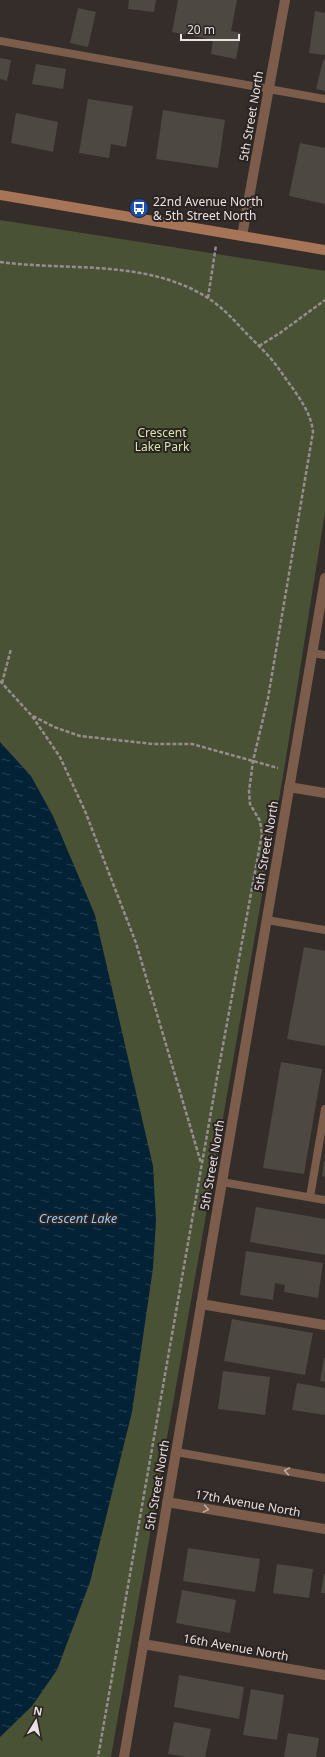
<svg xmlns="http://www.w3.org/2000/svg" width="325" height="1757" viewBox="0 0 325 1757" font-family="'Noto Sans',sans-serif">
	<defs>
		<pattern id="water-ripples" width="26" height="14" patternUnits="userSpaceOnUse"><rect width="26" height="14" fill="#042236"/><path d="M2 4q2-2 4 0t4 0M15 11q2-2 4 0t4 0" fill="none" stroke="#294253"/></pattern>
	</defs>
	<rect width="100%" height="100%" fill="#342d2a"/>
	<polygon fill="#4a5235" points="0,220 325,271 325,512 284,770 111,1757 0,1757"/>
	<polygon fill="url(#water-ripples)" points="0,742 31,776 53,816 95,915 153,1166 156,1220 153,1268 132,1412 90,1582 57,1670 32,1706 0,1737"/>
	<g fill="#4d4842">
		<polygon points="129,0 156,0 154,12 128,9"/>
		<polygon points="178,0 237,0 231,31 241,33 236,59 211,54 213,40 172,32"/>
		<polygon points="78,8 96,12 88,47 70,43"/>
		<polygon points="315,11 325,13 325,55 309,53"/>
		<polygon points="0,58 11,60 7,81 0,79"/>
		<polygon points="323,60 325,60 325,91 316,89"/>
		<polygon points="36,64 66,69 63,89 32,84"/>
		<polygon points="88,99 133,106 126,147 111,144 109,158 79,153"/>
		<polygon points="163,110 225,120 218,168 156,159"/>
		<polygon points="16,113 58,122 53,152 11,143"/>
		<polygon points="300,143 325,148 325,204 289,196"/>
		<polygon points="304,947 325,951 325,1046 287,1039"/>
		<polygon points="281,1062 322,1069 304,1174 263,1168"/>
		<polygon points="324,1161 325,1161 325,1177 322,1176"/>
		<polygon points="256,1207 325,1219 325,1255 250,1242"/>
		<polygon points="246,1251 323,1263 318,1298 284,1292 285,1285 275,1283 273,1300 240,1295"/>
		<polygon points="232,1319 313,1333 305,1375 224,1361"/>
		<polygon points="324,1358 325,1358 325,1382 320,1381"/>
		<polygon points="223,1371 270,1377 265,1415 218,1409"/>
		<polygon points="297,1383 325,1388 325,1415 292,1410"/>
		<polygon points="188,1548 260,1559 255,1592 183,1581"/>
		<polygon points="277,1564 313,1569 309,1598 273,1593"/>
		<polygon points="324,1574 325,1574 325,1593 321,1593"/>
		<polygon points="182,1590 236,1600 230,1633 176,1623"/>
		<polygon points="179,1675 244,1687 239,1719 174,1707"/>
		<polygon points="251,1689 284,1695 277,1740 243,1735"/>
		<polygon points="174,1722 211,1729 205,1757 186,1757 168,1754"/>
		<polygon points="288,1733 319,1738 316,1757 284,1757"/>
	</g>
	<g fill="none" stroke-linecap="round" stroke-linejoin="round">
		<g stroke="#948f8d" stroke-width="2.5" stroke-dasharray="4 2" stroke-linecap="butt">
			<path d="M0,262c68,9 147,-3 208,36 14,9 26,22 38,35 11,11 23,22 33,36 12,18 32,40 34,63l-45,266 -15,63 -4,30 1,13 10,17 2,13 -44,238 -120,685"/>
			<polyline points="208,298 216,245"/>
			<polyline points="259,346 280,333 325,300"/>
			<polyline points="0,681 32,716 60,757 85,811 136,943 201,1163"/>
			<polyline points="2,683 11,649"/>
			<polyline points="33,716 54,727 80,736 153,744 192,744 278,768"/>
		</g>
		<g stroke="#7c5c4a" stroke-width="8">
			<polyline points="0,41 325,99"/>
			<polyline points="312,653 325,655"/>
			<polyline points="267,920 325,930"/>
			<polyline points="222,1182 325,1200"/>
			<polyline points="310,1197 325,1109"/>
			<polyline points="176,1452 325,1478"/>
		</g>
		<g stroke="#7c5c4a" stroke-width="10">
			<polyline points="242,236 285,0"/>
			<polyline points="289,787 325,793"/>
			<polyline points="201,1304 325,1325"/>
			<polyline points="167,1502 325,1529"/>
			<polyline points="143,1644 325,1675"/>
			<polyline points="124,1757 325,578"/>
		</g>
		<polyline stroke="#a77458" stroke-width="10" points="0,195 325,250"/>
	</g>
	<defs><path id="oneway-chevron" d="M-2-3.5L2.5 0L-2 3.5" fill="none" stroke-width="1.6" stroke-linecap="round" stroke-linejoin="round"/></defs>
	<g stroke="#bdada5">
		<use href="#oneway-chevron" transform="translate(287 1471) rotate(-170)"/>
		<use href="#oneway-chevron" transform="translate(206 1509) rotate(10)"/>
	</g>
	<defs>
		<g id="bus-disc" transform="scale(1)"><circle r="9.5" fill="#1a4fb4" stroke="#2a2321"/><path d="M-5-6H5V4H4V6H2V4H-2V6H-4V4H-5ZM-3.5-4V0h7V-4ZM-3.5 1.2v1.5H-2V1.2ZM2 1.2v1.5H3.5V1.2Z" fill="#fff"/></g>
	</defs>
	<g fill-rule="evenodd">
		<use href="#bus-disc" x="139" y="208"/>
	</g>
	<g text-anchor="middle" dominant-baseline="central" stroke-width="4" stroke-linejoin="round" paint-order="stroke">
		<g font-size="12" fill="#e8e3e2" stroke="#2a2321">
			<text transform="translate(251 116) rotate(-80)">5th Street North</text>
			<text transform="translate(266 846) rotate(-80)">5th Street North</text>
			<text transform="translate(212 1165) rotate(-80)">5th Street North</text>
			<text transform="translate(157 1485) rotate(-80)">5th Street North</text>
			<text transform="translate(248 1503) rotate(10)">17th Avenue North</text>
			<text transform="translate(236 1647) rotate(10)">16th Avenue North</text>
		</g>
		<g font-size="12" fill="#e8e3e2" stroke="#2a2321" text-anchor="start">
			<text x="153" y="201">22nd Avenue North<tspan x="153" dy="14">&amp; 5th Street North</tspan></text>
		</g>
		<g font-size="12" fill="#d6e8ab" stroke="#2a2321">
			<text x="162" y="432">Crescent<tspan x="162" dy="14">Lake Park</tspan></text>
		</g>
		<g font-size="13" font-style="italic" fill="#93c9f3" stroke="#2a2321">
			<text x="78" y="1218">Crescent Lake</text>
		</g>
	</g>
	<g transform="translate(36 1721) rotate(10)" stroke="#2a2321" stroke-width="3" paint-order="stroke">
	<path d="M0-3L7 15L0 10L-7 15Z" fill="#e8e3e2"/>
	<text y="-6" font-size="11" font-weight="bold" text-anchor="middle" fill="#e8e3e2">N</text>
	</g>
	<path d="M181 34v6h58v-6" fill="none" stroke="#e8e3e2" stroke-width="2"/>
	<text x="187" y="34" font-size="12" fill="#e8e3e2" stroke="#2a2321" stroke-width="3" paint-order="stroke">20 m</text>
</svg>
